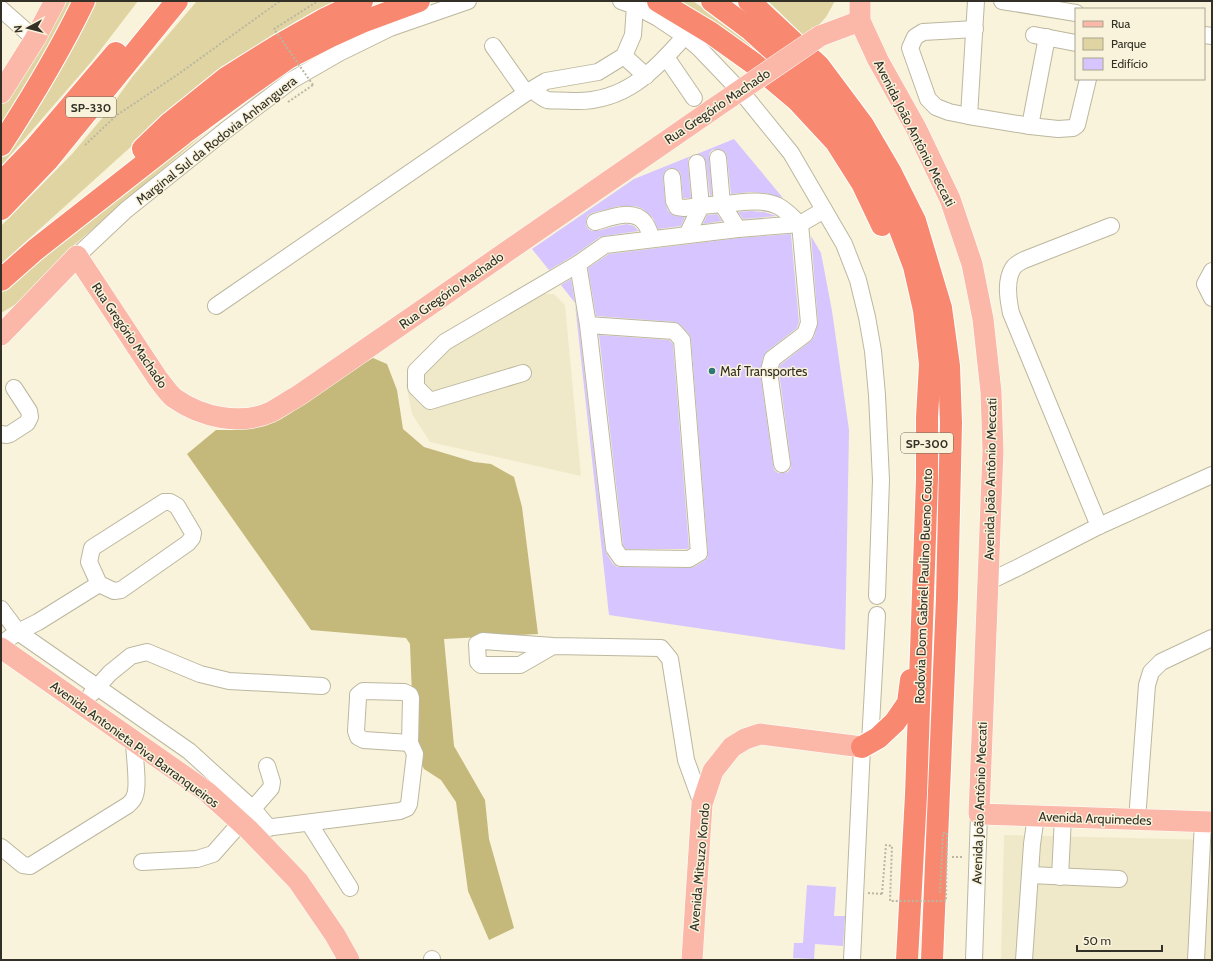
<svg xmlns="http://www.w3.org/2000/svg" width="1213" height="961" viewBox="0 0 1213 961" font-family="Cabin,sans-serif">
	<rect width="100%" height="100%" fill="#f8f3da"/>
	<g fill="#f0e9c9">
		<polygon points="543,294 554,294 565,305 581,476 430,442 412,414 406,384 418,364 531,298"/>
		<polygon points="1004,835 1212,840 1212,960 1001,960"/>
	</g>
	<g fill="#e0d5a2">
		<polygon points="62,1 77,1 1,136 1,104 31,58"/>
		<polygon points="89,1 138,1 92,61 1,166 1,156 68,45"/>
		<polygon points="197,1 346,1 165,116 1,264 1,226 72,154 104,116 133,76"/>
		<polygon points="669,1 693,1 732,29 768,61 763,65"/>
		<polygon points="768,1 835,1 826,17 816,28 813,27 804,36"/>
		<polygon points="301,59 304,65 254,97 214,125 74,245 18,303 1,313 1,288 140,176"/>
	</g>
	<polygon fill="#c5b87b" points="373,358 387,364 397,390 403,429 424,447 474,462 491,464 514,477 522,507 538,634 444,639 454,746 485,800 489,839 514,928 489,940 468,891 456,802 441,780 424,769 414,748 410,644 406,638 311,630 187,454 216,430 232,430 275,421 325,384"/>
	<g fill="#d6c5ff">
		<polygon points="734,139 783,198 766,193 750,192 731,194 727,157 726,153 722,150 718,149 712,150 709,154 709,158 712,195 710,196 706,162 704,157 701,155 697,154"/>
		<polygon points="691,156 688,159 688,164 691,198 683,198 681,176 680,172 676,169 672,168 667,169 664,173 663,177 665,202 668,211 671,214 675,216 685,217 681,226 658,229 653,218 643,209 635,206 619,206 592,213 588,215 586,220 586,225 588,229 592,231 597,231 616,226 627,224 634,226 639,231 604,236 600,237 573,256 549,270 532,249 634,179"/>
		<polygon points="751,211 764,212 777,216 743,219 738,212"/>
		<polygon points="717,214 722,221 703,224 707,215"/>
		<polygon points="791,234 799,322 797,328 766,352 763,357 760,372 773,465 774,470 778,473 784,473 788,472 791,468 791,463 779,372 780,365 811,341 814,337 818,322 811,236 821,253 832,311 849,430 845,650 609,615 575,304 579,326 605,549 606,553 613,564 617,567 621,567 689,568 694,567 704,561 708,557 708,552 691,339 689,334 681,325 675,322 596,316 588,268 609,254 739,238"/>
		<polygon points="571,279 575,303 561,285"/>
		<polygon points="599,335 669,340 673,344 689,548 686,549 626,549 623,545"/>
		<polygon points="807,885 836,887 834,916 845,916 843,946 815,944 814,959 793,958 794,943 803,943"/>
	</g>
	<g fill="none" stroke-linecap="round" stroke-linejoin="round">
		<g stroke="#bcb79f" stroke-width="18">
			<g id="minor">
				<polyline points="621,1 635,6 658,18 685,36 700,49 744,95 791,153 844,244 858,280 867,317 873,351 877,395 881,480 877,596"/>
				<polyline points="976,1 969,116 1030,126 1058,129 1073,128 1077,125 1088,79"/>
				<polyline points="1002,1 1076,13"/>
				<polyline points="1,9 35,39"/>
				<polyline points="1034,35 1076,43"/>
				<polyline points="1204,35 1212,36"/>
				<polyline points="493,46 526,93"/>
				<polyline points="624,56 646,76"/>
				<polyline points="666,57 694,98"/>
				<path d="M532,90c4,3 10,8 15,10 8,1 17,0 25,1 52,2 81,-29 113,-65"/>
				<polyline points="969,116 949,112 936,107 928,99 910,48 915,37 923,32 975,29"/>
				<polyline points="1030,126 1047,37"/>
				<path d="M718,158l4,46c18,-1 40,-6 56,2 8,4 15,12 22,18"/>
				<polyline points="672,177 674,201 677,207 684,208 701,206 697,163"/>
				<path d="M595,222c14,-4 38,-14 49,0 4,4 6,12 8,17"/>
				<polyline points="687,235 701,206 722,204 738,229"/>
				<polyline points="77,256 126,210 226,130 292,80 339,53 390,28 468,1"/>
				<polyline points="1212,271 1205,284 1212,298"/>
				<polyline points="216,306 526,93 546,81 598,72 624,56 633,35 635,6"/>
				<polyline points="588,325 674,331 682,340 699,553 689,559 621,558 614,548 588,325 578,264 605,245 738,229 800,224"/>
				<polyline points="523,373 430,401 416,387 416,371 445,342 578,264"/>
				<polyline points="1,434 7,435 10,434 27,423 30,417 29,411 14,388"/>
				<polyline points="782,464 769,371 772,359 805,334 809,323 800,224 824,210"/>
				<polygon points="164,502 170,502 177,506 193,533 192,538 188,543 121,590 114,591 99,584 89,562 92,548"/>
				<path d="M1099,526l-88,-213c-3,-14 -6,-32 2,-45 2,-3 7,-6 11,-8l87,-34"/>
				<polyline points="988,582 1019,567 1099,526 1212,475"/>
				<polyline points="1,609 18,632 189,751 253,809 269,828"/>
				<polyline points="1,644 18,632 38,622 99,584"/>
				<polyline points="553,646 520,665 481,665 478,662 477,644 483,641 553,646 661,648 670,659 686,760 702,804"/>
				<polyline points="91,694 110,673 131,656 147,652 200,674 229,681 322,686"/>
				<polyline points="870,743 877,615"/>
				<polyline points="1137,820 1147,685 1151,672 1161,662 1212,638"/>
				<polyline points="309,823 350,888"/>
				<polyline points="249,830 400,811 407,808 409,804 415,754 410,743 411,698 410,695 404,692 363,691 358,695 358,698 356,731 358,737 364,740 410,743"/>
				<path d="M1,847l22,18 7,1 98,-61c3,-3 6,-5 7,-10 4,-10 -1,-42 -1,-54"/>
				<polyline points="142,862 197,859 213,854 271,788 272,782 267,766"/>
				<polyline points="1030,875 1119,879"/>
				<polyline points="1060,877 1063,817"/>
				<polyline points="432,959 432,960"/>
				<polyline points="852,960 862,747"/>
				<polyline points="974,960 979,814"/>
				<polyline points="1024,960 1032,844 1036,816"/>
				<polyline points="1196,960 1203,822"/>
			</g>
		</g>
		<g stroke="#fff" stroke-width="22">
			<g id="major">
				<polyline points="860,1 860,21 878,60 916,128 950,199 972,264 983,319 991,392 993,451 979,814 1212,822"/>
				<polyline points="820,36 860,21"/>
				<polyline points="1,93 35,39 55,1"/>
				<path d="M1,335l76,-79 81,123c5,6 10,14 16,19 27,19 66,28 97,14 9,-5 18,-11 27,-16l415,-287"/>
				<polyline points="1,648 207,792 249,830 298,881 335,935 349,960"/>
				<polyline points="692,960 702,804 713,771 732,747 745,739 760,734 862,747"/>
			</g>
		</g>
		<g stroke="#fff" stroke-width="24">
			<g id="highway">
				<polyline points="658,1 711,33 753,63 797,100 836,142 862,183 882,225"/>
				<polyline points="712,1 751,30 805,79 847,131 877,179 898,224 914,266 924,310 930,364 927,417 927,479 916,795 907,960"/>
				<polyline points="749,1 819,66 863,125 890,171 915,221 941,308 949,366 951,423 947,598 932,960"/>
				<path d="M1,145c30,-46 59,-94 83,-144"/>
				<polyline points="143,149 170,123 226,78 279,45 323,20 362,1"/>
				<polyline points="1,183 35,148 116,53"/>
				<polyline points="1,209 47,161 177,1"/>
				<polyline points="1,280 35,250 183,134 240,92 288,58 331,36 362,22 419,1"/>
				<polyline points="862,747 878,738 895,722 908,703 911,680"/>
			</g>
		</g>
		<g stroke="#bab6a2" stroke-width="2" stroke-dasharray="2 2" stroke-linecap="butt">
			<polyline points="288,102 313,85"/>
			<polyline points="85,145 117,115 177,75 280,1"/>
			<polyline points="952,857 964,857"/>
			<polyline points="868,893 882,894"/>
		</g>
		<use href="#minor" stroke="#fff" stroke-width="16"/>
		<use href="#major" stroke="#fbb8a9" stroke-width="21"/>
		<use href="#highway" stroke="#f88870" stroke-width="22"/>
		<g stroke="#fff" stroke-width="22" stroke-linecap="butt">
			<polyline id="major-bridge" points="713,109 820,36"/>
		</g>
		<g stroke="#bab6a2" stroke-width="2" stroke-dasharray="2 2" stroke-linecap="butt">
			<polyline points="313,85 274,29 318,1"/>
			<polyline points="882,894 886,845 892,846 890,901 946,901 947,833 943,833 940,894"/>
		</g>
		<use href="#major-bridge" stroke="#fbb8a9" stroke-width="21"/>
	</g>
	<circle fill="#2d7779" stroke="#f8f3da" stroke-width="1.5" cx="712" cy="371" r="4"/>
	<g text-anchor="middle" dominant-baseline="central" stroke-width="3" stroke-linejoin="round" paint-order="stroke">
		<g fill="#f8f3da" stroke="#6d6a5d" stroke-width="1">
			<rect x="66" y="97" width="50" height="20" rx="3"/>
			<rect x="901" y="433" width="52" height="20" rx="3"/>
		</g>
		<g font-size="12" font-weight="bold" fill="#323027">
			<text x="91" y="107">SP-330</text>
			<text x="927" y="443">SP-300</text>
		</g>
		<g font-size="13" fill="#323027" stroke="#f8f3da">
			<text transform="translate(717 106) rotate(-34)">Rua Gregório Machado</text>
			<text transform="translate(915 133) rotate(63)">Avenida João Antônio Meccati</text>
			<text transform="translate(216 140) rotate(-38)">Marginal Sul da Rodovia Anhanguera</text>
			<text transform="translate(451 290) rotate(-35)">Rua Gregório Machado</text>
			<text transform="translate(130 335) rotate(56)">Rua Gregório Machado</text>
			<text transform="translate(990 479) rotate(-89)">Avenida João Antônio Meccati</text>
			<text transform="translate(923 586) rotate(-88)">Rodovia Dom Gabriel Paulino Bueno Couto</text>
			<text transform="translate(135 744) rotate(36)">Avenida Antonieta Piva Barranqueiros</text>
			<text transform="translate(979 803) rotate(-88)">Avenida João Antônio Meccati</text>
			<text transform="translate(1095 818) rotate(2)">Avenida Arquimedes</text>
			<text transform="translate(699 867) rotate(-85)">Avenida Mitsuzo Kondo</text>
		</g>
		<g font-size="13" fill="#323027" stroke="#f8f3da" text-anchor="start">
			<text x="720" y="371">Maf Transportes</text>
		</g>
	</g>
	<rect width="1213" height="961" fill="none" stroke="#323027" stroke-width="4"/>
	<rect x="1075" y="8" width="130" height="72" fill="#f8f3da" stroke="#a9a592"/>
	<rect x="1083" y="21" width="20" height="6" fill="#fbb8a9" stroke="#a9a592"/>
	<text x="1111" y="28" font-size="12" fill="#323027">Rua</text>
	<rect x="1083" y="38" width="20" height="12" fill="#e0d5a2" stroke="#a9a592"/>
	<text x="1111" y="48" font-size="12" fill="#323027">Parque</text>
	<rect x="1083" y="58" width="20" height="12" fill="#d6c5ff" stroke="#a9a592"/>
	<text x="1111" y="68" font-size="12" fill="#323027">Edifício</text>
	<g transform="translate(28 28) rotate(263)" stroke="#f8f3da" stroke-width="3" paint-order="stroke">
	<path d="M0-3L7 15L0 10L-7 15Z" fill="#323027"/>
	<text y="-6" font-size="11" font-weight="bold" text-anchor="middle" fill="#323027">N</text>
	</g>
	<path d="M1077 945v6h85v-6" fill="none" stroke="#323027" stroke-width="2"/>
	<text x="1083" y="945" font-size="12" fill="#323027" stroke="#f8f3da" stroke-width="3" paint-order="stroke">50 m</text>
</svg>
